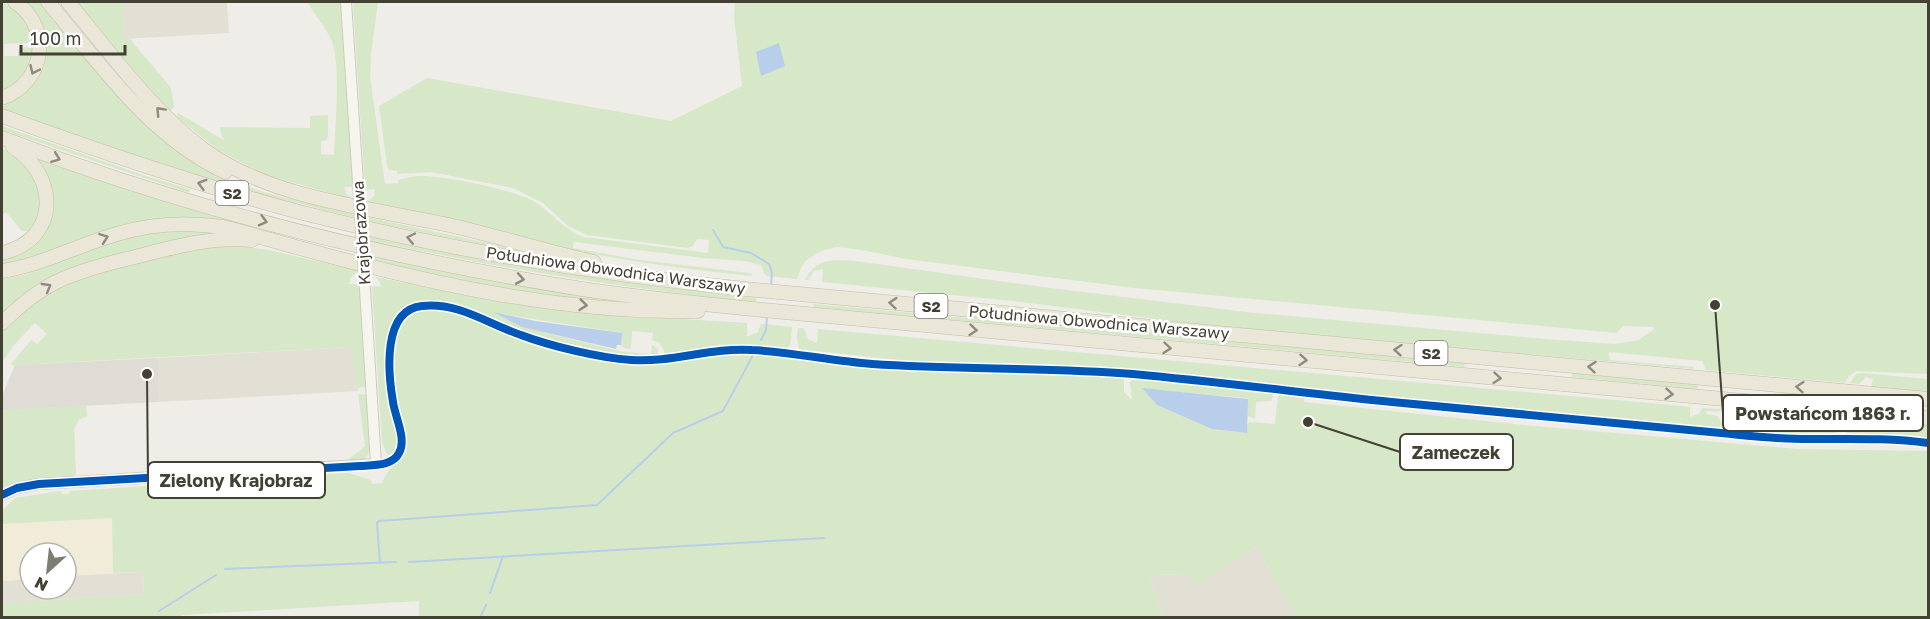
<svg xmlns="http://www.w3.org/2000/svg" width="1930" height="619" viewBox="0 0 1930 619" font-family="'Golos Text',sans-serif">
	<rect width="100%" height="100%" fill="#eeede7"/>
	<g fill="#e2e0d4">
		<polygon points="123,2 227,2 229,33 124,39"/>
		<polygon points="351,347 358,391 159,402 158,358"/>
		<polygon points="1257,547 1297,617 1163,617 1149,575 1189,574 1196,585"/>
		<polygon points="143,572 144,594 2,603 2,581 30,579 30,589 66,589 66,576"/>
	</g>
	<polygon fill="#f1ebda" points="112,518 113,573 66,576 66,553 30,553 30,579 2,581 2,524"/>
	<polygon fill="#dedcd5" points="158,358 159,402 2,410 2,396 15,365"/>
	<g fill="#d6e8c8">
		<path d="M2,2c17,7 27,19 31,37l-5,4 -24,1v12h14v-5l8,-4 7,2 2,4 -12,26 -21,15z"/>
		<path d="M25,2h15c22,25 43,51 65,76 32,37 64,75 109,96 44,20 94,28 141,40v4l-115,-30 -92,-27 -146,-50v-5c48,-19 58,-67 23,-104z"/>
		<polygon points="77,2 123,2 124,39 130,39 171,88 174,106 169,113"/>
		<path d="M308,2h34l12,185h-10l3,8 7,3v2l-91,-26 -45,-24 -41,-33 1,-4 47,28 -4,-6 -1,-8 90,1v-12l18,-1v21l-2,4 -5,1v13l13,1c1,-27 7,-91 -2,-113 -5,-15 -18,-26 -24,-40z"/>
		<path d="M353,2h25l-7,52 -1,22 15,108 13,-1v-3c8,-2 16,-4 23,-4 25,0 94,14 114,26 19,12 27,27 49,35l124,16 1,-13 -12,-1 -4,7 -5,2 -101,-13 -19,-9 -25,-23 -30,-15 -82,-16 -34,2v-3l-8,-1 -2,-4 -8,-60 48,-28 244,43 71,-35 -8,-69 1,-15h1193v372l-72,-3 -7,5 -4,7 -139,-13 -4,-9 -93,-9 1,8 84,7v2l-491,-44 -181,-23 -200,-20 1,-13 -9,2 -6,9h-3c12,-23 28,-20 51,-19l186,26 213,26 303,27 57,4 24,-4 15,-11 -1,-2 -30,-1 -6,7 -482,-45 -229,-29 -44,-9 -25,-3 -16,4 -15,9 -6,10 -3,9 -31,-3 -5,-11 -16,-4 -42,-3 -129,-16 -1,6 67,12 109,13 3,1v2c-51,-5 -103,-12 -154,-21 -78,-14 -155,-34 -232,-52l8,-7 1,-7 -10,1z"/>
		<polygon points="2,126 146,176 190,189 189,193 2,130"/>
		<polygon points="2,148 20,158 37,178 42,211 32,231 22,231 6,212 2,215"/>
		<polygon points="29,156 150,196 240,223 239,226 198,220 2,268 2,257 50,213"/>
		<polygon points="367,217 534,253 473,243 368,221"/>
		<polygon points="171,229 215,232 215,235 121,255 2,315 2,279 23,275 127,237"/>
		<path d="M369,236c128,28 257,48 387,62v4c-131,-13 -259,-34 -387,-62z"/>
		<polygon points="223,244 269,250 359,271 351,277 349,284 360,284 366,387 357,388 351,347 16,365 15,367 11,364 31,340 37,344 47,334 35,323 15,344 2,362 2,331 13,320 46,294 70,282 173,253"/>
		<path d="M370,256l140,28 136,20c-93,-3 -185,-23 -276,-45z"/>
		<path d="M376,277l116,24 77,11 178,11v14l11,-5 3,-8 31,3 -2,18 -6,5 -52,-5 -17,1 -44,9 -6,-2 -5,-10 -8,-3 1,-7 -21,-2 -1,18 -7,-1 -3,-3 1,-12 -126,-20 26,14 101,25 28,2 1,-9 6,4v5c-14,12 -121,-16 -142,-24 -12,-4 -22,-11 -34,-15 -20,-6 -42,-9 -63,-13 -34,8 -31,36 -30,64 0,13 -1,26 1,38 2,17 15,38 1,53l-1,-2 -4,-2 -4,-11 -10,-155 10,-1z"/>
		<polygon points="814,304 1465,363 1464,367 813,307"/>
		<path d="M422,309l43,6 48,22 28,8 71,15 120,-9 247,21 141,5 4,2v13l8,8 -2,-18 4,-4 136,13 3,5 -2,5 -15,1 -1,17 -8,-3v-18l-104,-9 14,16 55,24 34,4 1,-9 3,-2 25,2 3,-28 3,-4 23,3v7l220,23 274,24 130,2v166h-631l-40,-70 -61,38 -8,-11 -39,1 14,42 -744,1v-17l-237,14 -1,3h-179v-15l142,-9 -1,-22 -30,1 -1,-55 -110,6v-13l13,-13 45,-7 2,3h7l1,-3 278,-18 23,7 1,4 10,-1c5,-11 10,-17 19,-25 -3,-33 -17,-111 1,-138 5,-7 13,-9 20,-11z"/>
		<polygon points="798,328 804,328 808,339 817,343 818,329 1683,406 1690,407 1690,417 1699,414 1702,408 1722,409 1718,412 1707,411 1706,414 1718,416 1722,424 1717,430 1122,371 906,361 799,349 797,338"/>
		<polygon points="1572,373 1698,385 1698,389 1572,377"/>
		<polygon points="1863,373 1928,379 1928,392 1871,387 1873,379 1866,377 1859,384 1850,383 1856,374"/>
		<polygon points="358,394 367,395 370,448 367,456 360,463 206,472 208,468 348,460 365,446"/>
		<polygon points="86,405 87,417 79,419 74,430 76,473 74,478 23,482 2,487 2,410"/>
		<path d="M1741,409l101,9 -1,12c-9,11 -93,3 -111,1l-4,-3v-7l3,-4v8l10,1z"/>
		<polygon points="1847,418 1856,419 1859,427 1865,429 1869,427 1868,420 1928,425 1928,440 1852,435 1846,432"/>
	</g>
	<g fill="#b9ceea">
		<polygon points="779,43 785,66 761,76 756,52"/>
		<polygon points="493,312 535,321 622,333 621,345 617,345 616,349 522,327"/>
		<polygon points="1142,388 1248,399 1247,433 1212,429 1157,405"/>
	</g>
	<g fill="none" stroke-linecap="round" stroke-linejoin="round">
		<g stroke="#b9ceea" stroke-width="2">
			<polyline points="713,230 723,247 751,253 769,264 772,272 771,286"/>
			<polyline points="761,340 766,330 767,316"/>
			<polyline points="409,562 824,538"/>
			<polyline points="380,563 377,523 379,521 597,505 673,433 723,411 753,355"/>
			<polyline points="225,569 396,562"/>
			<polyline points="490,593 503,556"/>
			<polyline points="159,611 216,575"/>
			<polyline points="480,618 486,605"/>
		</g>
		<g stroke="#cccbc5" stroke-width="9">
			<path id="street" d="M376,464c9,-1 18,-2 23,-10 8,-14 -4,-36 -6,-50 -5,-28 -11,-92 26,-98 36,-6 66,17 98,28 19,7 39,11 58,15 20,5 39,11 59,11 38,2 74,-12 111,-11 44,2 86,12 129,15 86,5 172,3 258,10 120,10 239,27 359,37 94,8 189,20 283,27 52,3 103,-1 154,5"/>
		</g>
		<g stroke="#ccccbf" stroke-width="12">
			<g id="secondary">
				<polyline points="346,2 359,198"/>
				<polyline points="2,495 17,488 39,484 376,464 364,274"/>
			</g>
		</g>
		<g stroke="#c5bea3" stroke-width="15">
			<g id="highway">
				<path d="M48,2c53,63 101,134 177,170"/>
				<path d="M68,2c42,50 82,107 135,147 66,49 162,58 241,75 51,11 99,27 150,38"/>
				<path d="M2,98c43,-15 51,-71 13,-96"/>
				<path d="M2,116c99,36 199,70 301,97 145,37 293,61 442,76l1183,110"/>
				<path d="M2,138c186,71 383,120 580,151 60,9 120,15 181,21l1165,108"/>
				<path d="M2,253c58,-13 57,-77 11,-106"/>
				<path d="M2,271c40,-6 76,-26 115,-37 36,-11 70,-12 106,-7 21,5 41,11 62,17 133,37 274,70 413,67"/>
				<path d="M2,323c16,-16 34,-31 54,-41 25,-12 53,-19 79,-25 39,-10 77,-21 117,-17"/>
			</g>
		</g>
		<use href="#street" stroke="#fcfcfb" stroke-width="8"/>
		<use href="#secondary" stroke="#f6f5ed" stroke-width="10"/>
		<use href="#highway" stroke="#eae7d8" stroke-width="14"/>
		<g stroke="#ccccbf" stroke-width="12" stroke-linecap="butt">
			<polyline id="secondary-bridge" points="359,198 364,274"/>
		</g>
		<use href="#secondary-bridge" stroke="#f6f5ed" stroke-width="10"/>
		<g stroke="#fff" stroke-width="11">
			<path id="cycleway" d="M2,495l15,-7 22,-4 321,-18c13,-1 33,0 39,-13 8,-14 -4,-36 -6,-51 -5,-29 -11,-92 29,-96 37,-4 66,18 99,29 29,11 79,23 110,25 41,3 80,-13 121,-10 40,2 80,11 120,14 87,6 174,3 261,10 86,8 172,19 259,28 109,11 219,20 329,31 31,3 63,7 95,6 38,0 75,-1 112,4"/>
		</g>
		<use href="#cycleway" stroke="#0057b8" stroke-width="8"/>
	</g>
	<defs><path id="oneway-chevron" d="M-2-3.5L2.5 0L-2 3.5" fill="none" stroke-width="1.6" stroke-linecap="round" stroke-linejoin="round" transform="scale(1.5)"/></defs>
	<g stroke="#8e8b7e">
		<use href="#oneway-chevron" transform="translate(34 70) rotate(115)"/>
		<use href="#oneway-chevron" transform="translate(160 111) rotate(-133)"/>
		<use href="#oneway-chevron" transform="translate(56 158) rotate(21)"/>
		<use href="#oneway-chevron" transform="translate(202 184) rotate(-164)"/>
		<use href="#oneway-chevron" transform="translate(263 221) rotate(15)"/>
		<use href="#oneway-chevron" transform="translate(104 238) rotate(-20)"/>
		<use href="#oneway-chevron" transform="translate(411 238) rotate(-168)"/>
		<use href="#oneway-chevron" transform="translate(520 279) rotate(10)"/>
		<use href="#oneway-chevron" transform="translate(47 287) rotate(-30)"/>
		<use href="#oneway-chevron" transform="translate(893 303) rotate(-175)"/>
		<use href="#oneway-chevron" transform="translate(583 305) rotate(6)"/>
		<use href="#oneway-chevron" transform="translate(973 330) rotate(5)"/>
		<use href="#oneway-chevron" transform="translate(1167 348) rotate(5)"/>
		<use href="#oneway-chevron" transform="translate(1398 350) rotate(-175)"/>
		<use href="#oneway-chevron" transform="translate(1303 360) rotate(5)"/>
		<use href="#oneway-chevron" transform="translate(1592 367) rotate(-175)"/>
		<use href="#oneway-chevron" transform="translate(1497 378) rotate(5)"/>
		<use href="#oneway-chevron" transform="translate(1800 387) rotate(-175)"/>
		<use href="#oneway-chevron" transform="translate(1669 394) rotate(5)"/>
	</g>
	<g text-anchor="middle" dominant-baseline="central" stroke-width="5" stroke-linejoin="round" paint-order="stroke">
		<g fill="#fff" stroke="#7b7971" stroke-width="1.5">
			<rect x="215.5" y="181" width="33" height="24" rx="4.5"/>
			<rect x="914.5" y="294" width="33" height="24" rx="4.5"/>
			<rect x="1414.5" y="341" width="33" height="24" rx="4.5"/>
		</g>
		<g font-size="15" font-weight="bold" fill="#434034">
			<text x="232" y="193">S2</text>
			<text x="931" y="306">S2</text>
			<text x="1431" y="353">S2</text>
		</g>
		<g font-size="16" fill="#434034" stroke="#fff">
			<text transform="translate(361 233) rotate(-94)">Krajobrazowa</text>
			<text transform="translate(616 270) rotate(8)">Południowa Obwodnica Warszawy</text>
			<text transform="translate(1099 322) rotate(5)">Południowa Obwodnica Warszawy</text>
		</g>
	</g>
	<path fill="none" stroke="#434034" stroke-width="2" d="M1715 305L1723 413M1308 422L1400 452M147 374L148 480"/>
	<g fill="#434034" stroke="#fff" stroke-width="2">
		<circle cx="1715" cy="305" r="6"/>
		<circle cx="1308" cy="422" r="6"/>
		<circle cx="147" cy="374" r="6"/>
	</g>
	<g fill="#fff" stroke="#434034" stroke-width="2">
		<rect x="1723" y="395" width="200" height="36" rx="6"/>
		<rect x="1400" y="434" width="113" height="36" rx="6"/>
		<rect x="148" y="462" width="177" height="36" rx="6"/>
	</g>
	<g font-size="18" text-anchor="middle" font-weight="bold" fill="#434034">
		<text x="1823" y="420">Powstańcom 1863 r.</text>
		<text x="1456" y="459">Zameczek</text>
		<text x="236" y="487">Zielony Krajobraz</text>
	</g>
	<rect width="1930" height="619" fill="none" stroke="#434034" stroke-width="6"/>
	<g transform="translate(48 571) rotate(207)"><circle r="28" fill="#ffffff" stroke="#b4b3ae" stroke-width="1.5"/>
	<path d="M0-4.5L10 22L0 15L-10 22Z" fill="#7f7d73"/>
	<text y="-9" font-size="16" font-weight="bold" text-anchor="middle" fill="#434034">N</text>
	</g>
	<path d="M21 45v9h104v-9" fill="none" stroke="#434034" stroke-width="3"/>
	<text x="30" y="45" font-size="18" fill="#434034" stroke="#ffffff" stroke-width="4.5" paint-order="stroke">100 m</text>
</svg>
